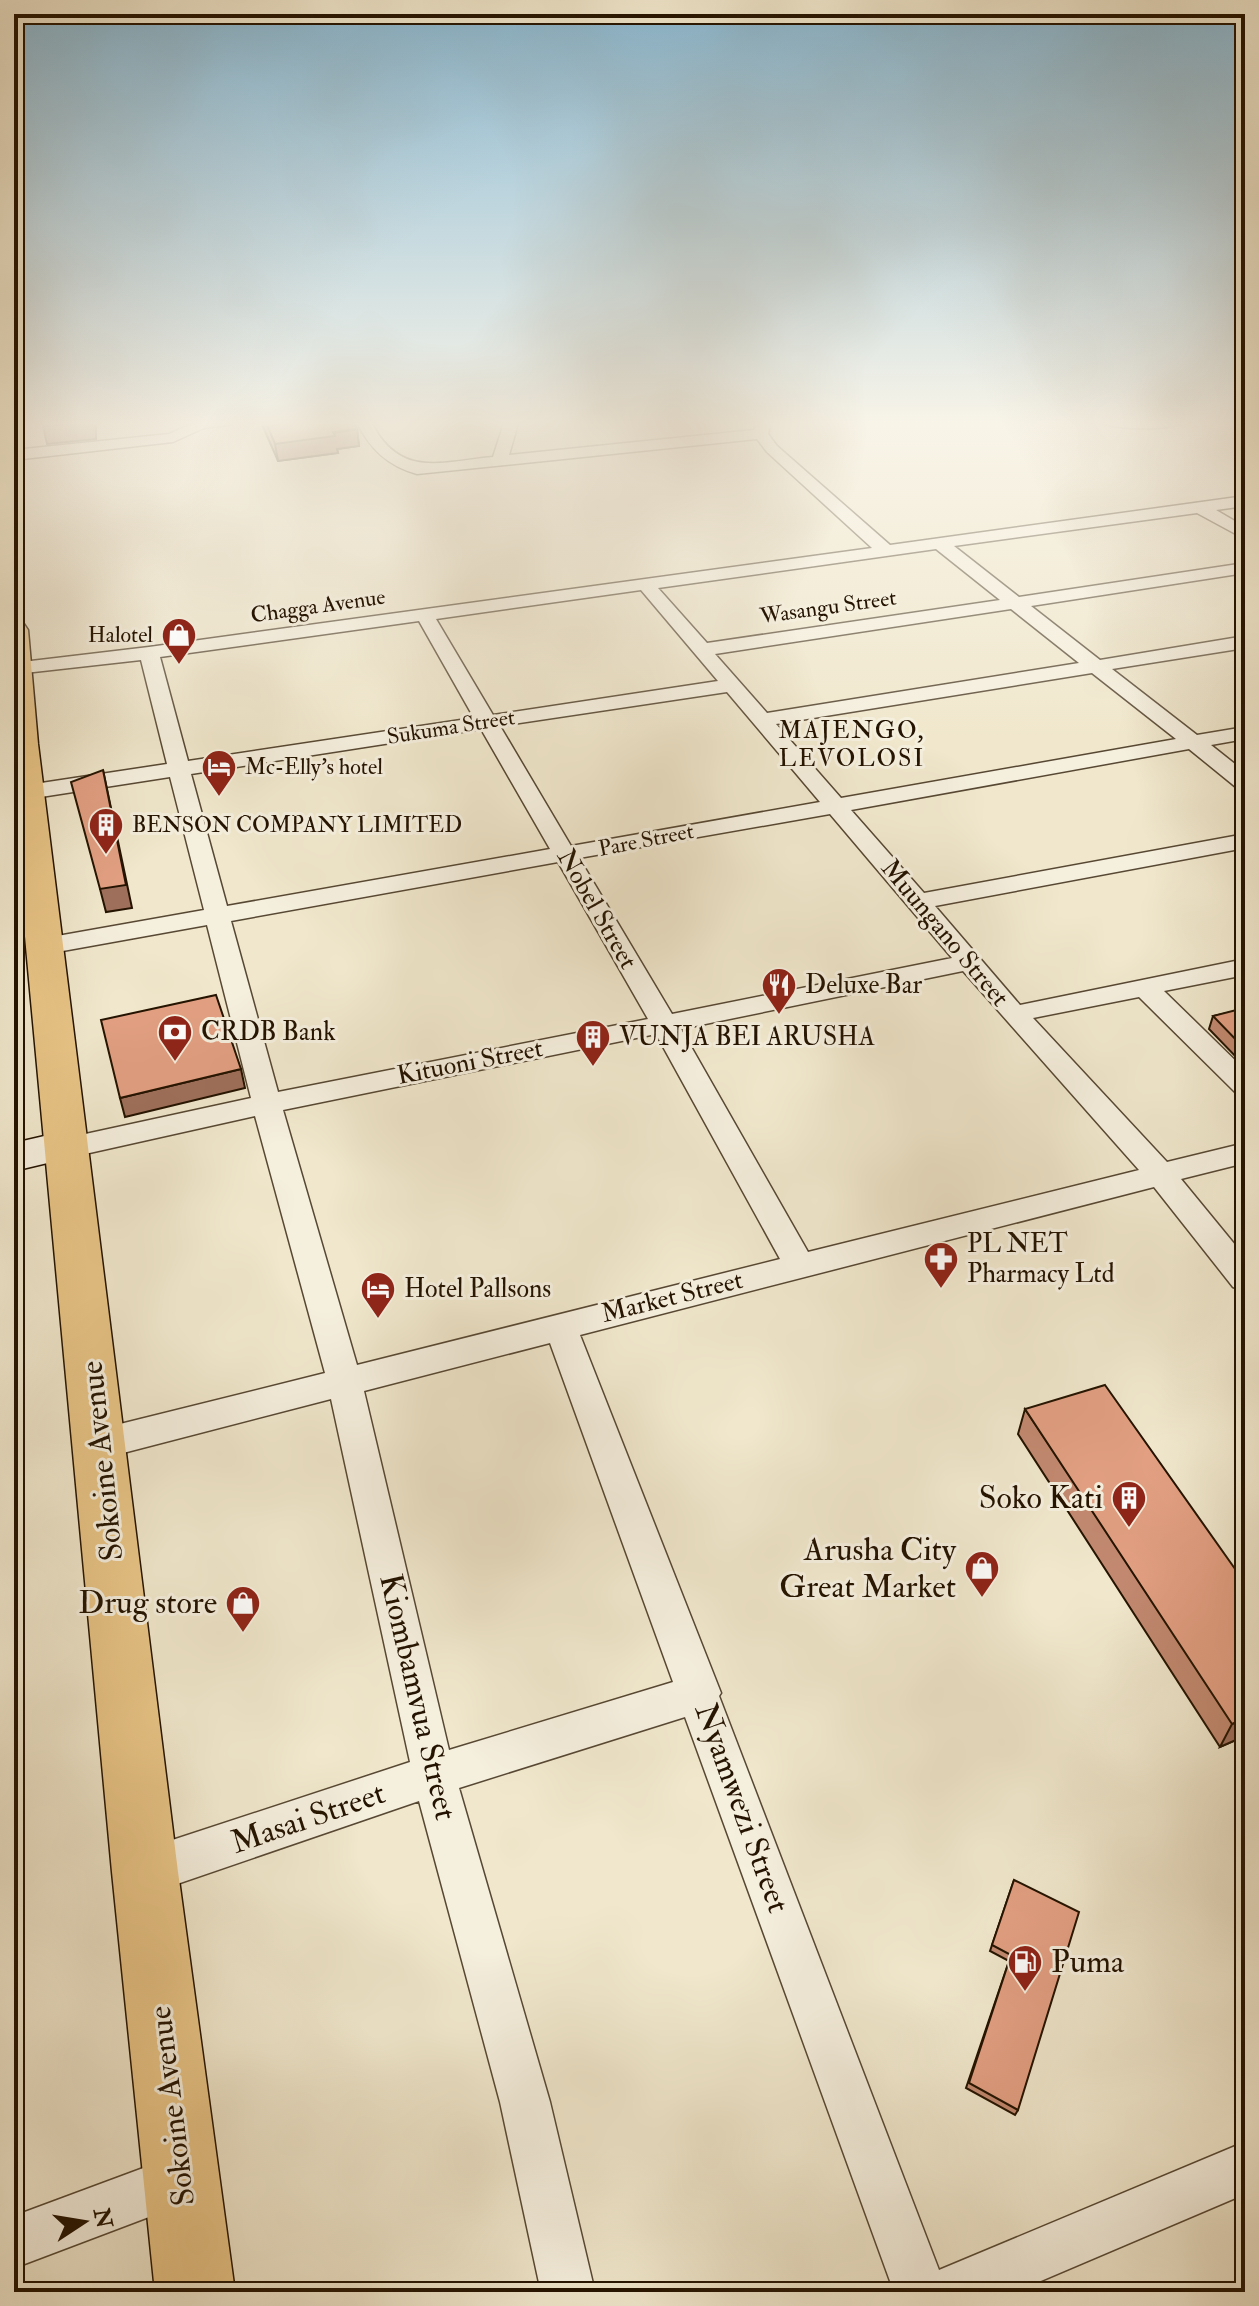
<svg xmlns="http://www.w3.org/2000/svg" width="1259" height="2306" viewBox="0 0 1259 2306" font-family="'IM FELL Double Pica',serif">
	<rect width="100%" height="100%" fill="#f0e7cc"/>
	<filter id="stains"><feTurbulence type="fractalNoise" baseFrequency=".0025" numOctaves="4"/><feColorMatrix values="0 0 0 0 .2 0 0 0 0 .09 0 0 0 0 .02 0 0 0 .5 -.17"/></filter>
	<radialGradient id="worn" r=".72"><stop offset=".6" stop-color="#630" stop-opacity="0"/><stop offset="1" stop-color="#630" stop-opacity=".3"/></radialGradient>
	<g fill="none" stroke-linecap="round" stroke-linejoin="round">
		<g stroke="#574833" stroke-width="3">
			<g id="street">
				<polygon points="200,420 241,420 234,424 204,428 173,442 14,460 14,450 169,434"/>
				<path d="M356,420h14c29,59 69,42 123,37l12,-37h14l-10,35 245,-25 3,-10h14l-3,14 9,12 113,99 355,-49v10l-29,4 29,17v12l-48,-26 -243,33 65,51 226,-34v10l-214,33 69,54 145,-24v12l-133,21 85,66 48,-8v12l-34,6 34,27v18l-8,-2 -48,-39 -338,61 73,83 321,-59v14l-310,58 85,99 225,-46v16l-81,16 81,79v25l-10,-3 -96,-95 -106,21 134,144 78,-19v20l-64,16 64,78v34l-12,-4 -79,-100 -574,148 141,358 -2,3 220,574 306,-128v52l-230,98h-121l-209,-575 -226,71 91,314 45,190h-54l-41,-190 -81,-301 -274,94 -16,-7 -7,-16 7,-16 16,-7 265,-87 -79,-363 -231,60 -13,-5 -5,-10 5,-10 13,-5 225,-56 -70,-257 -188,42 -11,-3 -4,-7 4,-7 11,-3 184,-40 -44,-173 -161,29 -9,-3 -4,-5 4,-5 9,-3 158,-28 -34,-133 -142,22 -11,-7 11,-7 139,-21 -26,-104 -125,14 -2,-11 135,-16 723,-99 -105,-96 -10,-13 -340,35c-30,-8 -49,-27 -61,-54zM936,549l64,51 -293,43 -49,-55zM641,590l77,91 -225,34 -57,-96zM1011,609l68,54 -312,50 -52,-59zM419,621l55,97 -286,43 -28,-104zM1092,673l84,66 -335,59 -65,-74zM727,692l93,110 -249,44 -71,-120zM481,729l69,120 -323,57 -36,-132zM830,814l122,144 -280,56 -93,-156zM558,862l90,157 -370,73 -47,-171zM963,971l176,199 -331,82 -127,-223zM656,1034l124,225 -423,106 -74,-255zM550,1343l123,339 -224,68 -85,-359z"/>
				<path d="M1096,420h94c-14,11 -80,11 -94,0z"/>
				<polygon points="181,2154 199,2162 207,2180 199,2198 14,2268 14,2216"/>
			</g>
		</g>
		<g stroke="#241300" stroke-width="3">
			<polygon id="secondary" points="66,1131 81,1135 87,1145 81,1155 14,1171 14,1143"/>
		</g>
		<g stroke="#241300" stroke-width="3">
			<polygon id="primary" points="14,622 24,624 28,630 38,744 178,1872 235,2292 155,2292 112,1872 14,818"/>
		</g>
		<use href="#street" fill="#f5efde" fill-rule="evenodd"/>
		<use href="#secondary" fill="#f5efde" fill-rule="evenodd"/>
		<use href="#primary" fill="#e8c486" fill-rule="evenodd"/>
	</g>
	<g fill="#c28970" stroke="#241300" stroke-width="2">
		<polygon points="260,420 351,420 357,429 359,446 337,449 338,453 278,461"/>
		<polygon points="1245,1009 1245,1058 1238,1059 1209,1029 1213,1016"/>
		<polygon points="1025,1409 1245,1736 1220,1747 1018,1434"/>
		<polygon points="1014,1880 1018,2110 1015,2115 966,2088 1009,1961 990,1951"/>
	</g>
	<g fill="#9e6f5b" stroke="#241300" stroke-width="2">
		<polygon points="92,420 96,420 96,439 47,444 43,426"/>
		<polygon points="357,429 359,446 337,449 338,453 278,461 275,444"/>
		<polygon points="103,770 132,908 106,912 100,889"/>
		<polygon points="1245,1046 1245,1058 1238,1059 1243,1047"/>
		<polygon points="241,1069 245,1088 125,1117 120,1098"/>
		<polygon points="14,1181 17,1218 14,1219"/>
		<polygon points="1245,1718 1245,1736 1220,1747 1232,1724"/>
		<polygon points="14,2147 17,2173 14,2174"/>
	</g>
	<g fill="#e29f82" stroke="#241300" stroke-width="2">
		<polygon points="44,420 92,420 92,421 43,426"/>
		<polygon points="265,420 351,420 357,429 333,432 335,436 275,444"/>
		<polygon points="103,770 126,885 100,889 71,782"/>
		<polygon points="216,995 241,1069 120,1098 101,1020"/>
		<polygon points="1244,1008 1245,1046 1243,1047 1213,1016"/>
		<polygon points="1105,1385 1245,1583 1245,1718 1232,1724 1025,1409"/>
		<polygon points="1014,1880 1079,1912 1018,2110 969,2083 1011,1955 992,1945"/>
	</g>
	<linearGradient id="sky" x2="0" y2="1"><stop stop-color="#89b9d4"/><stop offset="0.57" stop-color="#f8f4e8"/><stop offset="1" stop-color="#f8f4e8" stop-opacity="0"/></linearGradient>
	<rect width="1259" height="743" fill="url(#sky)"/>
	<defs>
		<g id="shop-pin" transform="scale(1.8)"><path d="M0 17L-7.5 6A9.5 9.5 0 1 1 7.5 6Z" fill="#8f2418" stroke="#f5efde"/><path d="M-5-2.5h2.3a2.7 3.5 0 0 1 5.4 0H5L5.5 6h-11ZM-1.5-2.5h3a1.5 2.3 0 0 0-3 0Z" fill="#fff"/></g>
		<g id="hotel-pin" transform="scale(1.8)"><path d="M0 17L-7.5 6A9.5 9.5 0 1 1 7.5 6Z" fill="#8f2418" stroke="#f5efde"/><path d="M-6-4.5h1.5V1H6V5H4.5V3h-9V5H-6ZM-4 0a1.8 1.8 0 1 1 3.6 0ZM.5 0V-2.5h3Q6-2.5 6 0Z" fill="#fff"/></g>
		<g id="building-pin" transform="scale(1.8)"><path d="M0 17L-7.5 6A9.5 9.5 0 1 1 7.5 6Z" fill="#8f2418" stroke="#f5efde"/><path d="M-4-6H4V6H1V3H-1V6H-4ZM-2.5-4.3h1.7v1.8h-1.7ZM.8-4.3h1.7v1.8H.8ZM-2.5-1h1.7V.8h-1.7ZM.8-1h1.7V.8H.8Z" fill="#fff"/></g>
		<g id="restaurant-pin" transform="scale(1.8)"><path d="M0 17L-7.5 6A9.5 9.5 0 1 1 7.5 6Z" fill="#8f2418" stroke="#f5efde"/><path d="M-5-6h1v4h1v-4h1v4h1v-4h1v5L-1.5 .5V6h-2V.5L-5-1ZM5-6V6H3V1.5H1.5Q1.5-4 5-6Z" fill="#fff"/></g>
		<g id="bank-pin" transform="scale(1.8)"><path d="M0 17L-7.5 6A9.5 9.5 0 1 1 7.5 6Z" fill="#8f2418" stroke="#f5efde"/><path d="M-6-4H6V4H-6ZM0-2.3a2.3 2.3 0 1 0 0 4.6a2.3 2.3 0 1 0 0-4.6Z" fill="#fff"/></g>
		<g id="pharmacy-pin" transform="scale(1.8)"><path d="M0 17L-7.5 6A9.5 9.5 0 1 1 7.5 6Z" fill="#8f2418" stroke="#f5efde"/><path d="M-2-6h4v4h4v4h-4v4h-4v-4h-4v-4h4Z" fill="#fff"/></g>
		<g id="fuel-pin" transform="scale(1.8)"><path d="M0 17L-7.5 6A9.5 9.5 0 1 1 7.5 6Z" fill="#8f2418" stroke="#f5efde"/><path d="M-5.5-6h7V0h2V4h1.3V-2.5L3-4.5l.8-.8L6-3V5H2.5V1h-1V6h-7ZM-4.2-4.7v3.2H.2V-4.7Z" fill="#fff"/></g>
	</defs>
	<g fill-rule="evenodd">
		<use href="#shop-pin" x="179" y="635"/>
		<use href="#hotel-pin" x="219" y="767"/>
		<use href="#building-pin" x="106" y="825"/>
		<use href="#restaurant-pin" x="779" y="985"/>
		<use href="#bank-pin" x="175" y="1032"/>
		<use href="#building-pin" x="593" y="1037"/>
		<use href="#pharmacy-pin" x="941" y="1259"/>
		<use href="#hotel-pin" x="378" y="1289"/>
		<use href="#building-pin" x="1129" y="1498"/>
		<use href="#shop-pin" x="982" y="1568"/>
		<use href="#shop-pin" x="243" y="1603"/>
		<use href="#fuel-pin" x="1025" y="1962"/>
	</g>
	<g text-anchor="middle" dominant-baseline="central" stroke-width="6" stroke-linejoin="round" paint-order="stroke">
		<g font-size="22" fill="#241300" stroke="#f5efde">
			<text transform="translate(318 606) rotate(-8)">Chagga Avenue</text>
			<text transform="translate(828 607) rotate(-8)">Wasangu Street</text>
			<text transform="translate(451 727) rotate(-9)">Sukuma Street</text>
			<text transform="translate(646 840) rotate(-11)">Pare Street</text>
		</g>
		<g font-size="22" fill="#241300" stroke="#f5efde" text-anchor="start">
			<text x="153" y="635" text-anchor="end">Halotel</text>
			<text x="245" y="767">Mc-Elly's hotel</text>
			<text x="132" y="825">BENSON COMPANY LIMITED</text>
		</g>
		<g font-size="24" letter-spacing="2" fill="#241300" stroke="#f5efde">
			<text x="852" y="730">MAJENGO,<tspan x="852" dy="28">LEVOLOSI</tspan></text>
		</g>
		<g font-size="26" fill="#241300" stroke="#f5efde">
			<text transform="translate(597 909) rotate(60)">Nobel Street</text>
			<text transform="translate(945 933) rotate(50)">Muungano Street</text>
			<text transform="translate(470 1062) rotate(-11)">Kituoni Street</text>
			<text transform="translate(672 1297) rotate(-14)">Market Street</text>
		</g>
		<g font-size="26" fill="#241300" stroke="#f5efde" text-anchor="start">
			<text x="805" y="985">Deluxe Bar</text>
			<text x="201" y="1032">CRDB Bank</text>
			<text x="619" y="1037">VUNJA BEI ARUSHA</text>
			<text x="967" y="1244">PL NET<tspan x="967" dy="30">Pharmacy Ltd</tspan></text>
			<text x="404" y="1289">Hotel Pallsons</text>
		</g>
		<g font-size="32" fill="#241300" stroke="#f5efde">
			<text transform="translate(102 1461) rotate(-96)">Sokoine Avenue</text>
			<text transform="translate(418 1697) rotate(77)">Kiombamvua Street</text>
			<text transform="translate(742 1808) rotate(70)">Nyamwezi Street</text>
			<text transform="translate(308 1818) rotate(-19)">Masai Street</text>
			<text transform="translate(172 2106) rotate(-97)">Sokoine Avenue</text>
		</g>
		<g font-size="32" fill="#241300" stroke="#f5efde" text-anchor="end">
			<text x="1103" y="1498">Soko Kati</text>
			<text x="956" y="1550">Arusha City<tspan x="956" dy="37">Great Market</tspan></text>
			<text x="217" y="1603">Drug store</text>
			<text x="1051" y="1962" text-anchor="start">Puma</text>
		</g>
	</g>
	<rect width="1259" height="2306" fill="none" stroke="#f0e7cc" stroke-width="48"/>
	<rect x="16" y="16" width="1227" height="2274" fill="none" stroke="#241300" stroke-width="4"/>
	<rect x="24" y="24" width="1211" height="2258" fill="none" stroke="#241300" stroke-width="2"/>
	<g transform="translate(84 2222) rotate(78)" stroke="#f5efde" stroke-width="6" paint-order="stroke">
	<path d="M0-6L14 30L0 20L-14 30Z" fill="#241300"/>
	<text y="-12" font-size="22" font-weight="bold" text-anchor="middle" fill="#241300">N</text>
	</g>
	<rect width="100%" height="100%" filter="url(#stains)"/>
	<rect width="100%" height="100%" fill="url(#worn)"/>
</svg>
